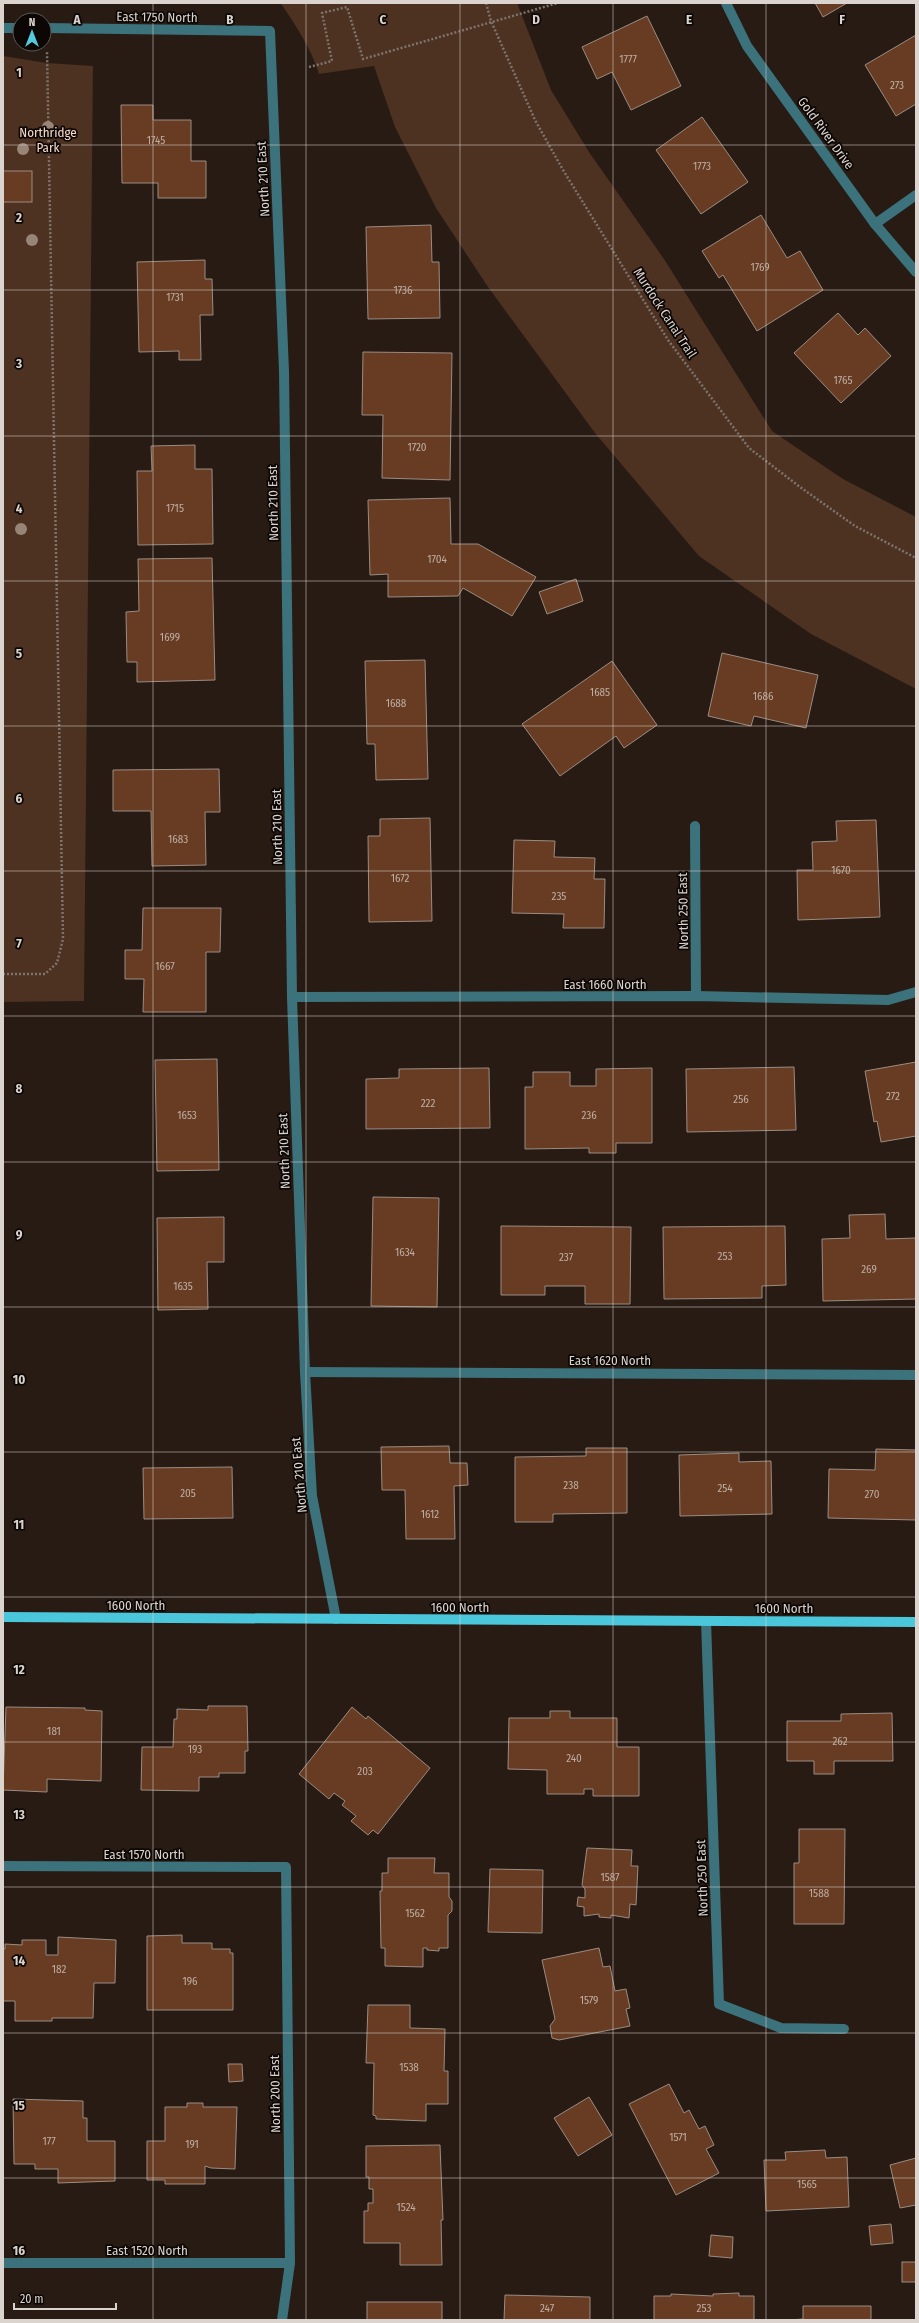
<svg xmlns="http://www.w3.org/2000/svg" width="919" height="2323" viewBox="0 0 919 2323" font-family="'Fira Sans Condensed',sans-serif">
	<rect width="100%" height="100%" fill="#271b14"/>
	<g fill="#4d3121">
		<path d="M278,3h239l34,87 38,62 75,107 108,172 71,48 73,38v172l-105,-55 -112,-78 -104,-123 -107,-146 -52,-79 -41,-81 -21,-61 -55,8c-8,-26 -22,-46 -37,-69z"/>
		<polygon points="3,56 47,63 93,66 84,1001 3,1002"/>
	</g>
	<g fill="#673c22" stroke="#9b8c83">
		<polygon points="815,3 847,3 823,17"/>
		<polygon points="647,16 681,86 631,110 612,72 597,79 582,47"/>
		<polygon points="916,35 916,104 896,116 865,65"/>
		<polygon points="121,105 153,105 153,120 191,120 191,161 206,161 206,198 158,198 158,183 122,183"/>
		<polygon points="702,117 748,182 701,214 656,150"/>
		<rect x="3" y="171" width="29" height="31"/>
		<polygon points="761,215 787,258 800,251 823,290 757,331 723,275 719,278 702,251"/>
		<polygon points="431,225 432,262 439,262 440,318 368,319 366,227"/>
		<polygon points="205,260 205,279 212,279 213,315 200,315 201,360 179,360 179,351 139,352 137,262"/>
		<polygon points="838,313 858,335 865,328 891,356 841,403 794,353"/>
		<polygon points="363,352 452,353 450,480 382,478 383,415 362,415"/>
		<polygon points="195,445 195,469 212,469 213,544 138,545 137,471 152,471 151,446"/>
		<polygon points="450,498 451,544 478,544 536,577 512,616 463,588 458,596 388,597 388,574 370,575 368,500"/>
		<polygon points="212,558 215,680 137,682 137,662 127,662 126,612 139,611 138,559"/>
		<polygon points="576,579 583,601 547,614 539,592"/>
		<polygon points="722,653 818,675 806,728 754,716 751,726 708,716"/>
		<polygon points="425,660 428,779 376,780 375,744 367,744 365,661"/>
		<polygon points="612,661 657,725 624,748 616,736 560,776 522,724"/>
		<polygon points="219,769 220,812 205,812 206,865 152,866 151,811 113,811 113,770"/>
		<polygon points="430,818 432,921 369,922 368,836 380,836 380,819"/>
		<polygon points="876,820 880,917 798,920 797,870 813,870 812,842 837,841 836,821"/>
		<polygon points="514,840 555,841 554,857 595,858 594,879 605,879 604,928 563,928 564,914 512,913"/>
		<polygon points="143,908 221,908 220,952 206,952 206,1012 143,1012 144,979 125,979 125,950 142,950"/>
		<polygon points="217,1059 219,1170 157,1171 155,1060"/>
		<polygon points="916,1062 916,1136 881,1142 877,1121 874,1122 865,1071"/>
		<polygon points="794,1067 796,1130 687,1132 686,1069"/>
		<polygon points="489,1068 490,1128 366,1129 366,1079 399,1078 399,1069"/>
		<polygon points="652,1068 652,1143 616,1143 616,1153 589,1153 589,1148 525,1149 525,1087 533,1087 533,1072 570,1072 570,1086 596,1086 596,1069"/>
		<polygon points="373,1197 439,1198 437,1307 371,1306"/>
		<polygon points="885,1214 886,1239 916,1238 916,1299 823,1301 822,1239 850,1238 849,1215"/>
		<polygon points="224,1217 224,1262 207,1262 208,1309 158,1310 157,1218"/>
		<polygon points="501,1226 631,1227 630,1304 585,1304 585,1286 545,1286 545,1295 501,1295"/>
		<polygon points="785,1226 786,1285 762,1286 762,1298 664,1299 663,1227"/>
		<polygon points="449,1446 450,1463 467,1463 468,1485 454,1486 455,1539 406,1539 405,1490 382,1490 381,1447"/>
		<polygon points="586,1448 627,1448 627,1513 553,1514 553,1522 515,1522 515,1457 586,1456"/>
		<polygon points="876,1449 916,1450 916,1520 828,1518 829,1469 875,1470"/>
		<polygon points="739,1453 739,1462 771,1461 772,1514 680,1516 679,1455"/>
		<polygon points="232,1467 233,1518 144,1519 143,1468"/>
		<polygon points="208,1706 247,1706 248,1751 245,1751 245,1773 219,1773 219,1777 199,1777 199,1791 141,1790 142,1747 173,1747 174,1719 177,1719 177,1709 208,1710"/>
		<polygon points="6,1707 85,1708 85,1710 102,1711 101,1781 47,1779 47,1792 3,1790"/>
		<polygon points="352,1707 366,1719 368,1716 430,1768 378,1834 373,1830 368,1835 351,1821 356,1816 342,1805 345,1801 334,1793 329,1799 299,1774"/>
		<polygon points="550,1711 570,1711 570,1718 617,1718 617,1747 639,1747 639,1796 593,1796 593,1789 584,1789 584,1794 547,1794 547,1770 508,1769 509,1718 550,1718"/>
		<polygon points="892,1713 893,1761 834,1761 834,1774 814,1774 814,1761 787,1761 787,1721 841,1721 841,1714"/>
		<polygon points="799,1829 845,1829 844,1924 794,1924 794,1863 799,1863"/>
		<polygon points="587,1848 632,1850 631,1866 638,1866 636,1905 630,1904 629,1918 611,1915 611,1918 599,1917 599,1914 584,1916 584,1907 577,1906 578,1897 585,1898 585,1889 582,1885"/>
		<polygon points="388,1858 435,1858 434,1873 449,1873 449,1897 452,1901 452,1911 448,1915 448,1948 439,1948 439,1951 427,1950 427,1948 423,1948 423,1967 385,1966 385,1948 381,1948 380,1891 382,1891 382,1873 388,1873"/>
		<polygon points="490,1869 543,1870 542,1933 488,1932"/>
		<polygon points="182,1935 182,1943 212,1943 212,1949 230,1949 230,1953 233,1953 233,2010 147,2010 147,1936"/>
		<polygon points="58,1937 116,1940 115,1983 94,1983 93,2018 52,2018 52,2021 15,2021 15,2001 3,2001 3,1949 5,1949 5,1944 22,1945 22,1940 46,1940 46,1955 58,1955"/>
		<polygon points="599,1948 603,1967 610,1966 615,1991 626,1989 630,2008 626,2009 630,2026 559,2040 552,2038 550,2026 555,2019 542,1960"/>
		<polygon points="368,2005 410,2005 410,2028 445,2029 444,2071 448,2071 448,2104 426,2104 426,2121 376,2119 376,2116 373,2115 374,2063 366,2063"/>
		<polygon points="228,2064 242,2064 243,2081 229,2082"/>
		<polygon points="669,2084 684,2113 689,2110 699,2129 705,2126 714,2145 706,2149 719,2173 676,2195 629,2104"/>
		<polygon points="589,2097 612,2135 578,2156 554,2118"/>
		<polygon points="13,2099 83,2101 83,2118 87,2118 87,2141 115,2141 115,2181 58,2183 58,2169 35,2169 35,2164 14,2164"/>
		<polygon points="187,2103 203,2103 203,2107 237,2107 235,2169 211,2168 205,2166 205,2184 165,2184 165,2180 147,2180 147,2141 165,2141 165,2107 187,2107"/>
		<polygon points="440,2145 443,2220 441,2220 442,2265 400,2265 400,2243 364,2243 364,2211 368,2211 368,2203 373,2203 373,2189 369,2189 369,2177 366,2177 366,2146"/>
		<polygon points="825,2150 826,2158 847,2157 849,2207 766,2211 764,2160 786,2160 785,2152"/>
		<polygon points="916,2158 916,2205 900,2208 890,2165"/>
		<polygon points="891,2224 893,2243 871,2245 869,2226"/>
		<polygon points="711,2235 733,2237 732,2258 709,2256"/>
		<rect x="902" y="2262" width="14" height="20"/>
		<polygon points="739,2293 739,2296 754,2296 754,2320 654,2320 654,2296 671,2296 671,2294 713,2296 713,2294"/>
		<polygon points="505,2295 590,2297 590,2320 504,2320"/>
		<rect x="367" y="2302" width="75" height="18"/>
		<polygon points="803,2306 871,2306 871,2320 789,2320 803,2319"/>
	</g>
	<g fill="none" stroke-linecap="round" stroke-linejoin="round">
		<g stroke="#7e746e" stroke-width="2.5" stroke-dasharray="2 2" stroke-linecap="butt">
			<polyline points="486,3 491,21 535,120 563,170 668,340 749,448 800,487 855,526 916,558"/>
			<polyline points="309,67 332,61 322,13 347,7 363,59 558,3"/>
			<polyline points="3,974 45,974 57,963 63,939 47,51"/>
		</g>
		<g stroke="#3b727b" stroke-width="10">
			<polyline points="726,3 747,46 875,224 916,272"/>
			<polyline points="3,28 20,28"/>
			<polyline points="44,28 270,31 284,371 292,997 305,1372 312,1496 336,1619"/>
			<polyline points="875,224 916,195"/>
			<polyline points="695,826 696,996"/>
			<polyline points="292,997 696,996 888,1000 916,992"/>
			<polyline points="305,1372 916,1375"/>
			<polyline points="706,1621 719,2004 781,2028 844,2029"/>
			<polyline points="3,1866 286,1867 290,2263 282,2320"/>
			<polyline points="3,2263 290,2263"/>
		</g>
		<polyline stroke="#4ac7db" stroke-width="10" points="3,1617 916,1622"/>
	</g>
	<g fill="#998478">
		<circle cx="48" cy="127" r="6"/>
		<circle cx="23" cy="149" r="6"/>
		<circle cx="32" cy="240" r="6"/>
		<circle cx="21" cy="529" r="6"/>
	</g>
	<path fill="none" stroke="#dbd3ce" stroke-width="1" stroke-opacity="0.55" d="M153,3v2317M306,3v2317M460,3v2317M613,3v2317M766,3v2317M3,145h913M3,290h913M3,436h913M3,581h913M3,726h913M3,871h913M3,1016h913M3,1162h913M3,1307h913M3,1452h913M3,1597h913M3,1742h913M3,1887h913M3,2033h913M3,2178h913"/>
	<g text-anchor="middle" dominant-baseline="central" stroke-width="3.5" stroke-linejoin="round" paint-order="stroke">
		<g font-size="11" fill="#beada3">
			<text x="628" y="59">1777</text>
			<text x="897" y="85">273</text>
			<text x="156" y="140">1745</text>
			<text x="702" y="166">1773</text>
			<text x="760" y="267">1769</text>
			<text x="403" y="290">1736</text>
			<text x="175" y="297">1731</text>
			<text x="843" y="380">1765</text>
			<text x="417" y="447">1720</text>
			<text x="175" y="508">1715</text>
			<text x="437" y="559">1704</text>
			<text x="170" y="637">1699</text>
			<text x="600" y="692">1685</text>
			<text x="763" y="696">1686</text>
			<text x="396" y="703">1688</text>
			<text x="178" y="839">1683</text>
			<text x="841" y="870">1670</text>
			<text x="400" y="878">1672</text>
			<text x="559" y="896">235</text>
			<text x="165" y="966">1667</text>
			<text x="893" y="1096">272</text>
			<text x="741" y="1099">256</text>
			<text x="428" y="1103">222</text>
			<text x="187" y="1115">1653</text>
			<text x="589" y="1115">236</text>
			<text x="405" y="1252">1634</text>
			<text x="725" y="1256">253</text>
			<text x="566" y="1257">237</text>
			<text x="869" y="1269">269</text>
			<text x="183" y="1286">1635</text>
			<text x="571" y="1485">238</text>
			<text x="725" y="1488">254</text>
			<text x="188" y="1493">205</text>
			<text x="872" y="1494">270</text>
			<text x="430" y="1514">1612</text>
			<text x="54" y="1731">181</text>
			<text x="840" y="1741">262</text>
			<text x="195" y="1749">193</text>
			<text x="574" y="1758">240</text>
			<text x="365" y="1771">203</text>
			<text x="610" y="1877">1587</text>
			<text x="819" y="1893">1588</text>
			<text x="415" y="1913">1562</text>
			<text x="59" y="1969">182</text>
			<text x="190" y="1981">196</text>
			<text x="589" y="2000">1579</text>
			<text x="409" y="2067">1538</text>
			<text x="678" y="2137">1571</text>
			<text x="49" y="2141">177</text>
			<text x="192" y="2144">191</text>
			<text x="807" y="2184">1565</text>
			<text x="406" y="2207">1524</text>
			<text x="547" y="2308">247</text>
			<text x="704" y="2308">253</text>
		</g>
		<g font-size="13" fill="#dbd3ce" stroke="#0c0705">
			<text transform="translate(157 17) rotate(1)">East 1750 North</text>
			<text transform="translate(826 133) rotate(54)">Gold River Drive</text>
			<text transform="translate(263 179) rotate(-93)">North 210 East</text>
			<text transform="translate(665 313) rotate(57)">Murdock Canal Trail</text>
			<text transform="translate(273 503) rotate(-91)">North 210 East</text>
			<text transform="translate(277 827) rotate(-91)">North 210 East</text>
			<text transform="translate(683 911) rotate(-91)">North 250 East</text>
			<text x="605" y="984">East 1660 North</text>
			<text transform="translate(284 1151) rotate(-92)">North 210 East</text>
			<text x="610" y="1360">East 1620 North</text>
			<text transform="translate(299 1475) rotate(-95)">North 210 East</text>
			<text x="136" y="1605">1600 North</text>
			<text x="460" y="1607">1600 North</text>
			<text x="784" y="1608">1600 North</text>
			<text x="144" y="1854">East 1570 North</text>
			<text transform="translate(702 1878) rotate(-92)">North 250 East</text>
			<text transform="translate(275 2094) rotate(-91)">North 200 East</text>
			<text x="147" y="2250">East 1520 North</text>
		</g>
		<g font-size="13" fill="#f7d9c9" stroke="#0c0705">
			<text x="48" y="132">Northridge<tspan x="48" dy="15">Park</tspan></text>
		</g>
	</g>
	<g font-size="13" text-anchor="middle" font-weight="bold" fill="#dbd3ce" stroke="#0c0705" stroke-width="3.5" stroke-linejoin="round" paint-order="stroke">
		<text x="77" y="24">A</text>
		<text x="230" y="24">B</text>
		<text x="383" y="24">C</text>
		<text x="536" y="24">D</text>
		<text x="689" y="24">E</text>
		<text x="842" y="24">F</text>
		<text x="19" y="77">1</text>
		<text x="19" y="222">2</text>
		<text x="19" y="368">3</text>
		<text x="19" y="513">4</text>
		<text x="19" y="658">5</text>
		<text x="19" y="803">6</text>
		<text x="19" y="948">7</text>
		<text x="19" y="1093">8</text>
		<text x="19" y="1239">9</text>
		<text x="19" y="1384">10</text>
		<text x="19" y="1529">11</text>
		<text x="19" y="1674">12</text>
		<text x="19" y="1819">13</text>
		<text x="19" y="1965">14</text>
		<text x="19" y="2110">15</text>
		<text x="19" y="2255">16</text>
	</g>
	<rect width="919" height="2323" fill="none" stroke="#dbd3ce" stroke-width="8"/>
	<g transform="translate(32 32)"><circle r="19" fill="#0c0705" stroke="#5f5955"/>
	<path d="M0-3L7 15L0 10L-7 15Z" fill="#54cadd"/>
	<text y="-6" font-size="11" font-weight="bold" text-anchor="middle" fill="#dbd3ce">N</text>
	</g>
	<path d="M14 2303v6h102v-6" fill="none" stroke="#dbd3ce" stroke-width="2"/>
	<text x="20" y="2303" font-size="12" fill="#dbd3ce" stroke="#0c0705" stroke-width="3" paint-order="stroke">20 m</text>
</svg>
